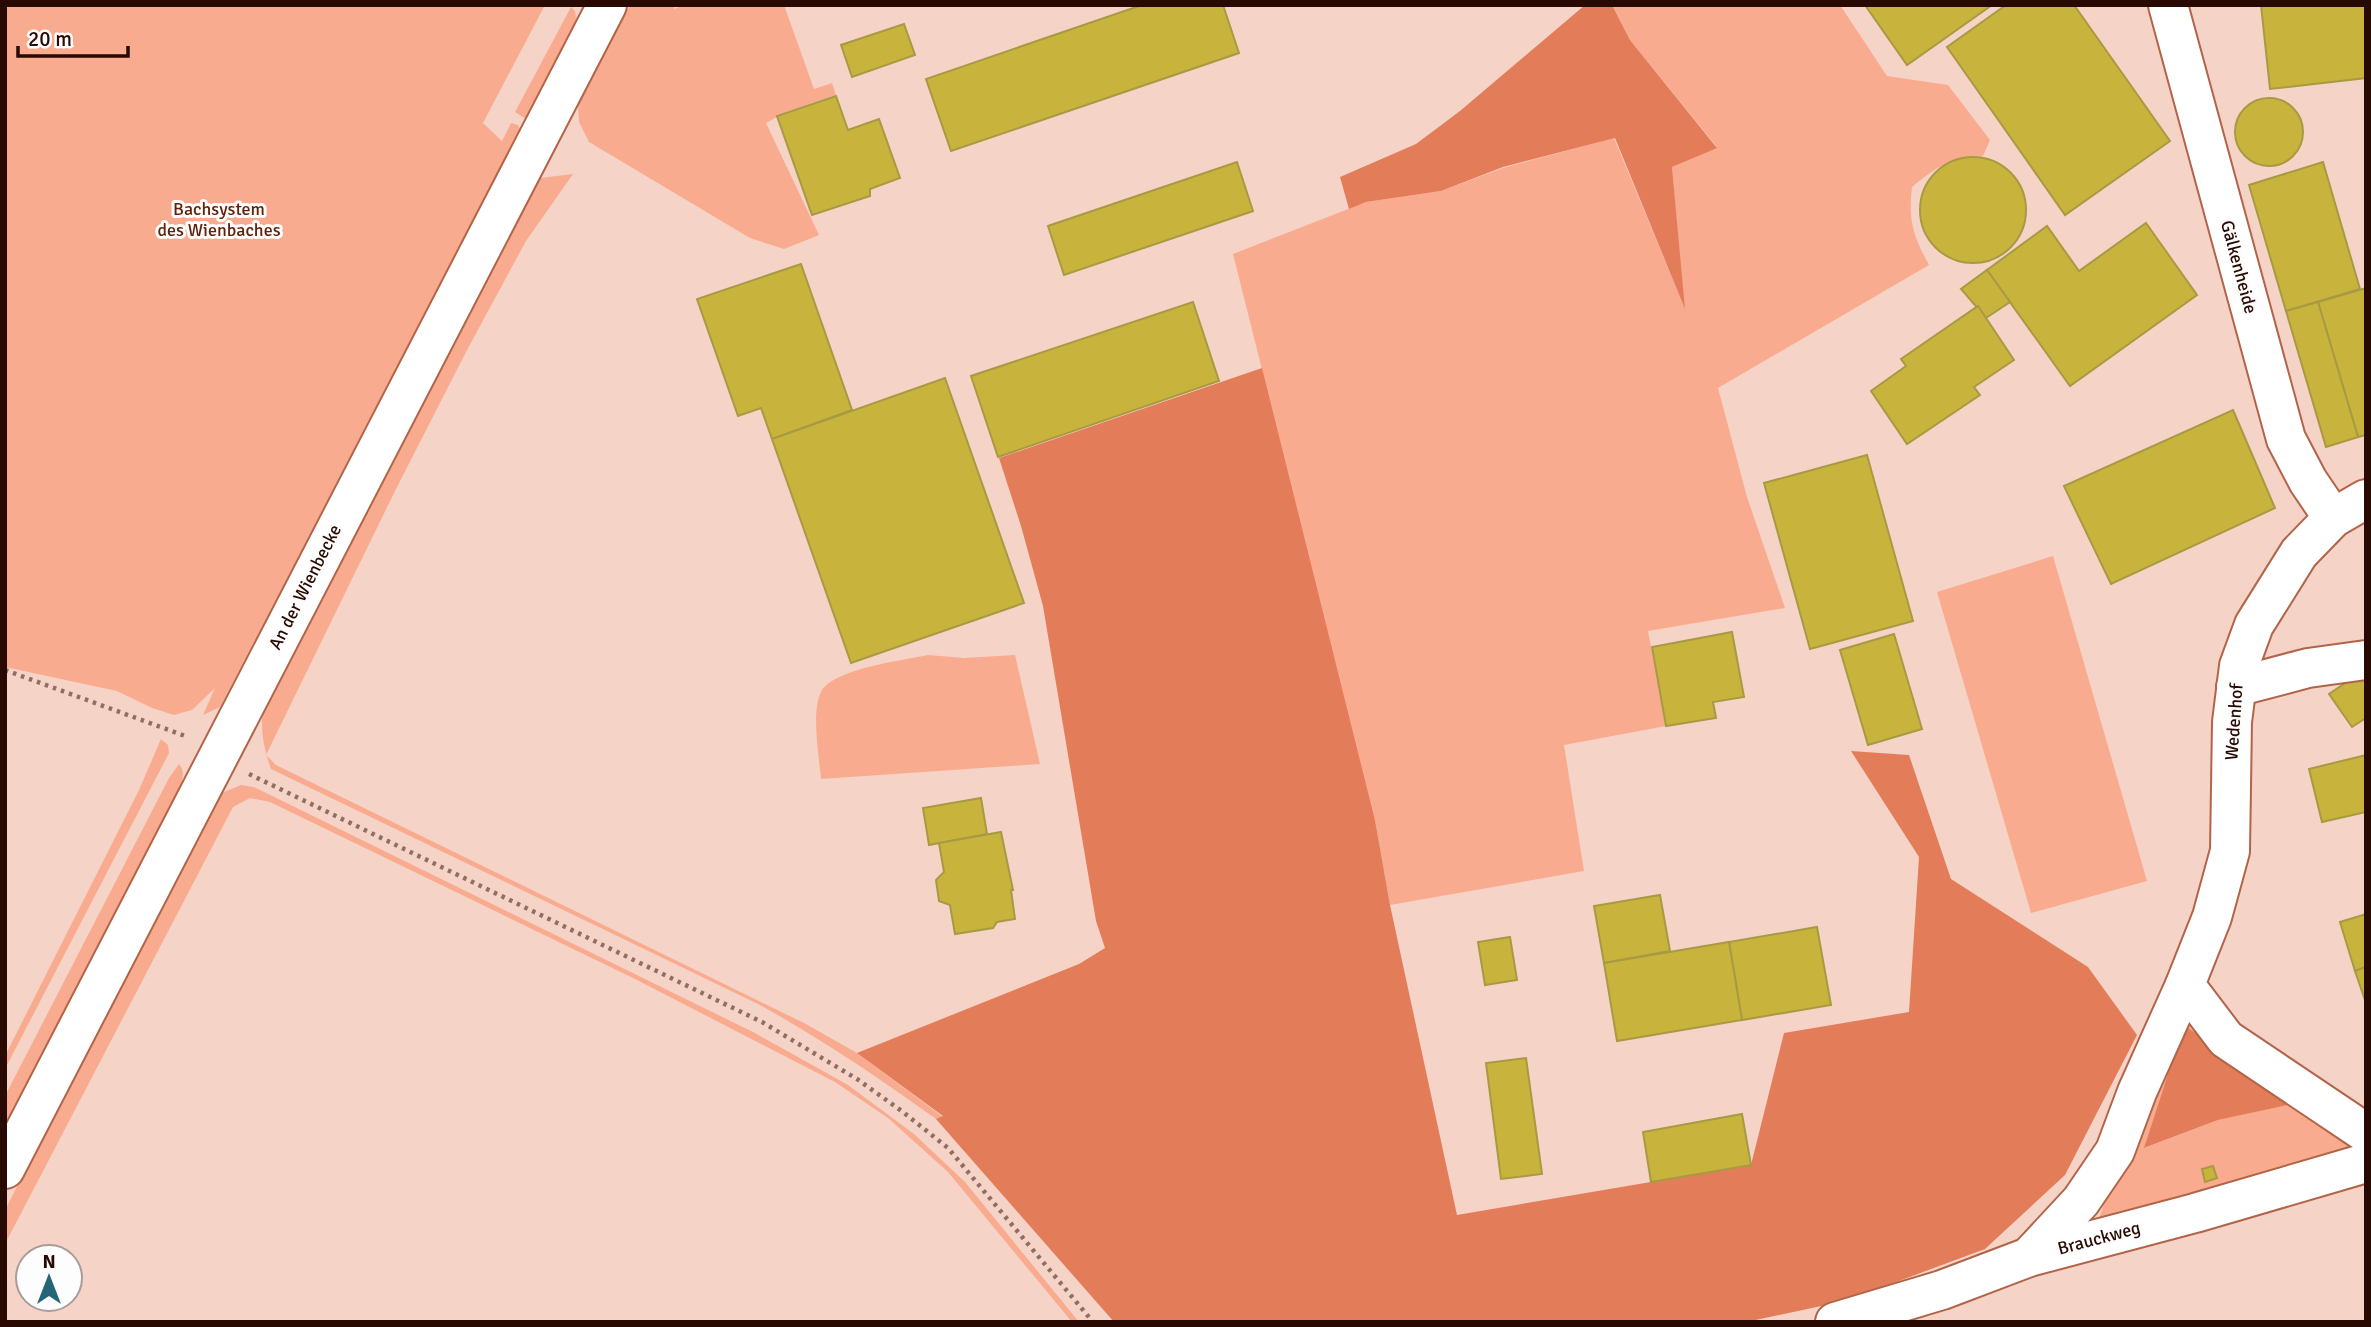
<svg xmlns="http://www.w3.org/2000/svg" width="2371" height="1327" viewBox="0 0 2371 1327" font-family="Signika,sans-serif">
	<rect width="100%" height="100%" fill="#f6d3c7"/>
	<g fill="#f9ab90" fill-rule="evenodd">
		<polygon points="5,5 545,5 483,123 502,141 511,123 518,125 520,129 220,707 203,715 215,688 192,710 174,715 152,708 117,691 5,667"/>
		<polygon points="630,5 675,5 674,9 685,5 784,5 814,89 832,83 836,95 786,112 766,123 819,235 784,249 750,238 589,142 579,122 578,104"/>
		<path d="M1612,5h228l47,71 61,9 42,55 -7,16c-34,2 -45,10 -71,31 -4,34 1,48 17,78l-211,123 29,109 38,111 -137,23 18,95 -102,19 20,126 -194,34 -15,-85 -142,-566 133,-52 75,-11 62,-23 111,-30 70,168 -12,-139 45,-20 -87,-107z"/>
		<polygon points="571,7 575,11 577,23 526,119 515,112"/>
		<path d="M573,174l-47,67 -60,111 -70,137 -130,266 10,10 528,258 53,30 86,64 -7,2c-57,-41 -116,-81 -178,-115l-487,-235c-7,-21 -11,-38 -8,-59l277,-532z"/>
		<polygon points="2053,556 2147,881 2031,913 1937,592"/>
		<path d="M928,655l36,3 51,-3 25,109 -219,15c-2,-23 -10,-67 0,-87 11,-23 83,-32 107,-37z"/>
		<polygon points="161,739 168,745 169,753 5,1069 5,1056 139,790"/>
		<path d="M179,764c7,8 3,16 0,25l-174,337v-30l164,-318z"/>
		<polygon points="241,785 254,787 753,1032 848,1085 914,1134 965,1182 1079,1322 1072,1322 948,1172 888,1118 835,1082 633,978 270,802 250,798 233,807 5,1244 5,1210 214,803 222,793"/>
		<path d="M2178,1003l186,141 -268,82zM2184,1025l112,78 -78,17 -73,28z"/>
	</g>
	<g fill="#e37d59">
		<polygon points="1585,5 1612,5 1630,40 1717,148 1672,167 1685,309 1615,138 1503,167 1441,191 1366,202 1349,209 1340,177 1416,144 1460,111"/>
		<polygon points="1262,368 1375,820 1390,905 1457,1215 1751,1165 1784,1033 1909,1012 1919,857 1851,751 1909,755 1951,879 2088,967 2137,1035 2065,1175 1985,1249 1845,1301 1746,1322 1114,1322 936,1119 943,1116 857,1053 1079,964 1105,948 1096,921 1043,606 1021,526 999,458"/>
		<polygon points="2184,1025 2297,1103 2218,1120 2144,1148"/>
	</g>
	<g fill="#c8b43d" stroke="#a89a43" stroke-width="2">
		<polygon points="1142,5 1223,5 1239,53 951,151 926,79"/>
		<polygon points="1865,5 1992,5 1907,65"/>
		<polygon points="2006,5 2074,5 2170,141 2065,215 1947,47"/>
		<polygon points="2261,5 2366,5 2366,78 2270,89"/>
		<polygon points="904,24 915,55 852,77 841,45"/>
		<polygon points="836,96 848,130 879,119 900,178 870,189 870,196 812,215 777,116"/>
		<circle cx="2269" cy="132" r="34"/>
		<circle cx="1973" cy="210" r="53"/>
		<polygon points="1237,162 1253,211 1064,275 1048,226"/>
		<polygon points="2323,162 2360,289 2286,311 2249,185"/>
		<polygon points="2146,223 2197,295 2070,386 1987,270 2047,226 2079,271"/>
		<polygon points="801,264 852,410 772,439 761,408 738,416 697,299"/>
		<polygon points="1987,270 2010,302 1986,318 1961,289"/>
		<polygon points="2366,288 2366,435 2358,437 2318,302"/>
		<polygon points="1193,302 1219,381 998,457 971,376"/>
		<polygon points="2318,302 2358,437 2326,447 2286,311"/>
		<polygon points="1978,306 2014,360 1974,387 1980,395 1907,444 1871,391 1906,366 1901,359"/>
		<polygon points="945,378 1024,603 851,663 772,439"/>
		<polygon points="2233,410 2275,508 2111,584 2064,486"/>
		<polygon points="1867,455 1913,621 1810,649 1764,483"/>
		<polygon points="1732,632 1744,697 1713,702 1716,718 1666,726 1652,647"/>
		<polygon points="1894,634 1922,729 1868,745 1840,650"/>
		<polygon points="2360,673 2366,682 2366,718 2352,727 2329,694"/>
		<polygon points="2366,755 2366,812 2322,822 2309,769"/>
		<polygon points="981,798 987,834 929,845 923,808"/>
		<polygon points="1001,832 1013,890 1011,890 1015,919 997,922 993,928 955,934 950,905 939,901 936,880 944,872 939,843"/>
		<polygon points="1660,895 1670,951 1604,963 1594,906"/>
		<polygon points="2366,914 2366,967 2355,971 2340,922"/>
		<polygon points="1817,927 1831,1005 1742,1020 1729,942"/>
		<polygon points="1510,937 1517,980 1485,985 1478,942"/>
		<polygon points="1729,942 1742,1020 1617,1041 1604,963"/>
		<polygon points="2366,967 2366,1003 2355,971"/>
		<polygon points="1526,1058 1542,1174 1501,1179 1486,1063"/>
		<polygon points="1742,1114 1751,1165 1651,1182 1643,1132"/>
		<polygon points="2213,1166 2217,1178 2205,1182 2202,1169"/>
	</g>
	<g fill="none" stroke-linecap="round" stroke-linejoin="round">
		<g stroke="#b26449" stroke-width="42">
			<g id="minor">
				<polyline points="2168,5 2286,439 2308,481 2333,518"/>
				<polyline points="2236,687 2308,668 2366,660"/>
				<polyline points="2185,985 2226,1039 2366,1133"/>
				<polyline points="5,1169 607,5"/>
				<polyline points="2029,1257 2081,1201 2115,1151 2137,1092 2185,985 2212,917 2230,851 2232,722 2239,666 2254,625 2299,553 2333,518 2366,499"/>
				<polyline points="1835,1322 1942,1290 2029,1257 2195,1213 2366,1163"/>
			</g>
		</g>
		<g stroke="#8f6f65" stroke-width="4.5" stroke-dasharray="3.5 5" stroke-linecap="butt">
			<polyline points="5,670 188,737"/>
			<polyline points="249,774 762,1022 857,1079 903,1112 948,1148 1093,1322"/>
		</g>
		<use href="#minor" stroke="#fff" stroke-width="38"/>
	</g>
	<g text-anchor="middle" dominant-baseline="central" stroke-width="6" stroke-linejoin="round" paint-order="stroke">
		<g font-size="18" fill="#632208" stroke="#fdfdfd">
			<text x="219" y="209">Bachsystem<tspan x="219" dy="21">des Wienbaches</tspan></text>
		</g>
		<g font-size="18" fill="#280a02" stroke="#fdfdfd">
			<text transform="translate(2239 267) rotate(75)">Gälkenheide</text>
			<text transform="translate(305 587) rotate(-63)">An der Wienbecke</text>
			<text transform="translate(2234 722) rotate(-86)">Wedenhof</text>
			<text transform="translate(2099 1238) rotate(-15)">Brauckweg</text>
		</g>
	</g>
	<rect width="2371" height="1327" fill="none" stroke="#280a02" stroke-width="14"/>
	<g transform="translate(49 1278)"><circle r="33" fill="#fdfdfd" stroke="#a89c99" stroke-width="2"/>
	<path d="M0-5L12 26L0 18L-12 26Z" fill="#236678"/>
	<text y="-10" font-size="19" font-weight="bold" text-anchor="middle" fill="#280a02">N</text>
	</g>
	<path d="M18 46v10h110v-10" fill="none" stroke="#280a02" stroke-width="3.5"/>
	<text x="28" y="46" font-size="21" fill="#280a02" stroke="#fdfdfd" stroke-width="5" paint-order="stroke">20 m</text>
</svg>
